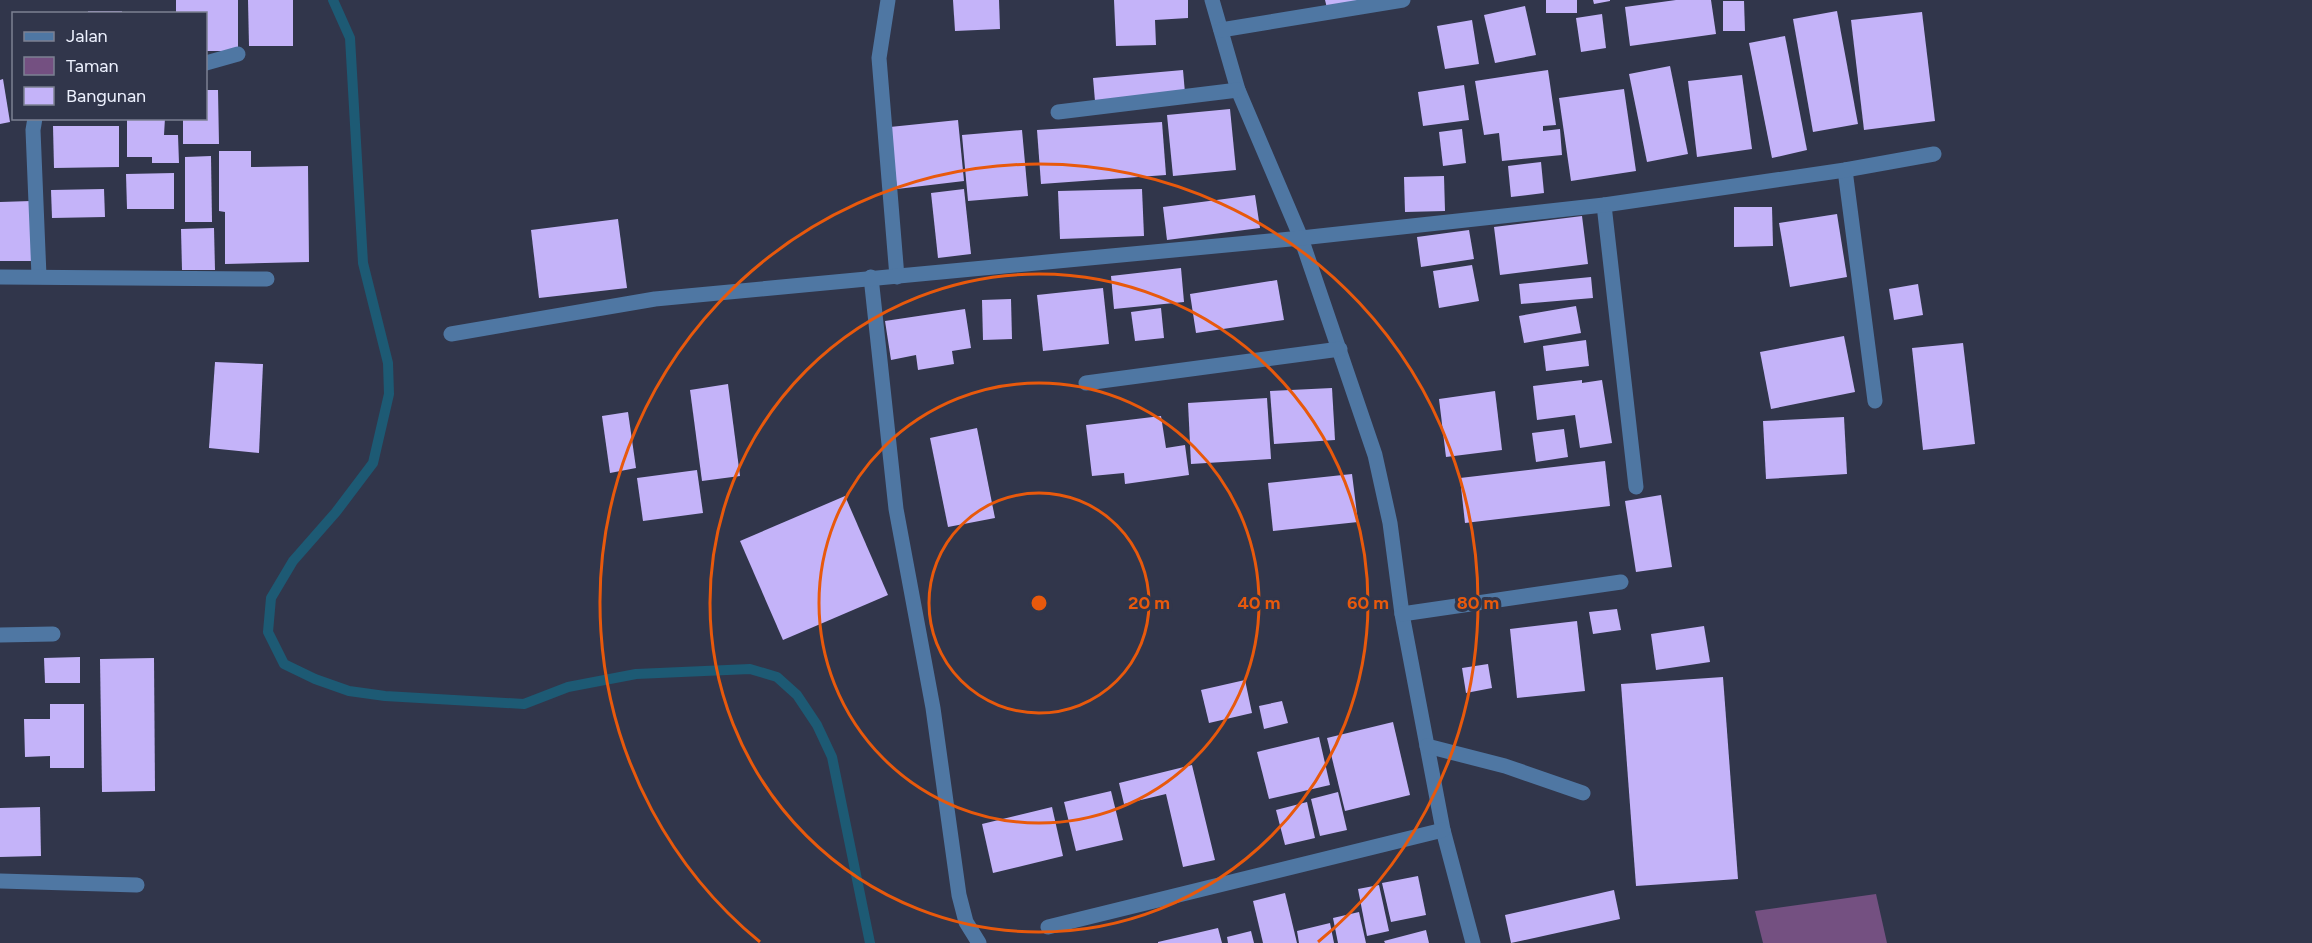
<svg xmlns="http://www.w3.org/2000/svg" width="2312" height="943" viewBox="0 0 2312 943" font-family="Figtree,sans-serif">
	<rect width="100%" height="100%" fill="#31364b"/>
	<polygon fill="#745081" points="1876,894 1887,943 1763,943 1755,911"/>
	<g fill="none" stroke-linecap="round" stroke-linejoin="round">
		<polyline stroke="#1d5a74" stroke-width="10" points="333,0 350,38 363,263 388,363 389,394 373,463 336,512 293,561 271,598 268,632 284,664 315,679 349,691 385,696 524,704 568,687 636,674 750,669 777,677 797,695 817,725 832,757 870,943"/>
	</g>
	<g fill="#c4b3f9">
		<polygon points="176,0 238,0 238,51 206,51 206,14 176,14"/>
		<polygon points="248,0 293,0 293,46 249,46"/>
		<polygon points="953,0 999,0 1000,29 955,31"/>
		<polygon points="1114,0 1188,0 1188,18 1155,20 1156,45 1116,46"/>
		<polygon points="1325,0 1365,0 1327,8"/>
		<rect x="1546" y="0" width="31" height="13"/>
		<polygon points="1593,0 1610,0 1610,1 1594,4"/>
		<polygon points="1676,0 1711,0 1716,34 1630,46 1625,7"/>
		<polygon points="1723,1 1744,1 1745,31 1723,31"/>
		<polygon points="1525,6 1536,55 1495,63 1484,15"/>
		<rect x="88" y="11" width="34" height="3"/>
		<polygon points="1837,11 1858,124 1813,132 1793,19"/>
		<polygon points="1922,12 1935,121 1864,130 1851,20"/>
		<polygon points="1602,14 1606,48 1581,52 1576,18"/>
		<polygon points="1472,20 1479,64 1445,69 1437,26"/>
		<polygon points="1785,36 1807,150 1772,158 1749,43"/>
		<polygon points="1670,66 1688,154 1647,162 1629,74"/>
		<polygon points="1183,70 1185,93 1095,101 1093,78"/>
		<polygon points="1548,70 1556,125 1543,126 1543,131 1560,129 1562,155 1502,161 1499,133 1484,135 1475,81"/>
		<polygon points="1742,75 1752,149 1697,157 1688,81"/>
		<polygon points="3,79 10,122 0,124 0,80"/>
		<polygon points="1464,85 1469,120 1423,126 1418,92"/>
		<polygon points="1624,89 1636,171 1571,181 1559,98"/>
		<polygon points="206,90 218,90 219,144 183,144 183,118 206,118"/>
		<polygon points="1230,109 1236,170 1173,176 1167,115"/>
		<polygon points="127,118 165,118 164,135 178,135 179,163 152,163 152,157 127,157"/>
		<polygon points="958,120 964,181 897,189 890,127"/>
		<polygon points="1162,122 1166,175 1041,184 1037,130"/>
		<polygon points="53,126 119,126 119,167 54,168"/>
		<polygon points="1462,129 1466,163 1443,166 1439,132"/>
		<polygon points="1022,130 1028,196 968,201 962,135"/>
		<polygon points="219,151 251,151 251,167 308,166 309,262 225,264 225,212 219,211"/>
		<polygon points="211,156 212,222 185,222 185,157"/>
		<polygon points="1541,162 1544,193 1511,197 1508,166"/>
		<polygon points="174,173 174,209 127,209 126,174"/>
		<polygon points="1444,176 1445,211 1405,212 1404,177"/>
		<polygon points="104,189 105,217 52,218 51,190"/>
		<polygon points="964,189 971,254 938,258 931,193"/>
		<polygon points="1142,189 1144,236 1060,239 1058,191"/>
		<polygon points="1255,195 1260,228 1167,240 1163,207"/>
		<polygon points="31,201 32,261 0,261 0,202"/>
		<polygon points="1734,207 1772,207 1773,246 1734,247"/>
		<polygon points="1837,214 1847,277 1790,287 1779,223"/>
		<polygon points="1582,216 1588,264 1500,275 1494,227"/>
		<polygon points="618,219 627,288 539,298 531,230"/>
		<polygon points="214,228 215,270 182,270 181,229"/>
		<polygon points="1469,230 1474,259 1421,267 1417,237"/>
		<polygon points="1472,265 1479,301 1439,308 1433,271"/>
		<polygon points="1181,268 1184,302 1114,309 1111,276"/>
		<polygon points="1591,277 1593,298 1521,304 1519,284"/>
		<polygon points="1277,280 1284,320 1196,333 1190,294"/>
		<polygon points="1918,284 1923,315 1894,320 1889,289"/>
		<polygon points="1103,288 1109,344 1043,351 1037,295"/>
		<polygon points="1011,299 1012,339 983,340 982,300"/>
		<polygon points="1576,306 1581,333 1524,343 1519,316"/>
		<polygon points="1161,308 1164,338 1135,341 1131,312"/>
		<polygon points="965,309 971,348 952,351 954,364 918,370 916,355 891,360 885,321"/>
		<polygon points="1844,336 1855,392 1771,409 1760,352"/>
		<polygon points="1586,340 1589,366 1546,371 1543,346"/>
		<polygon points="1963,343 1975,444 1923,450 1912,348"/>
		<polygon points="215,362 263,364 259,453 209,448"/>
		<polygon points="1582,380 1582,383 1602,380 1612,443 1580,448 1575,415 1537,420 1533,386"/>
		<polygon points="728,384 740,476 702,481 690,390"/>
		<polygon points="1332,388 1335,440 1274,444 1270,391"/>
		<polygon points="1495,391 1502,450 1446,457 1439,399"/>
		<polygon points="1267,398 1271,459 1191,464 1188,403"/>
		<polygon points="628,412 636,468 610,473 602,416"/>
		<polygon points="1161,416 1166,448 1185,445 1189,475 1125,484 1124,473 1092,476 1086,425"/>
		<polygon points="1844,417 1847,474 1766,479 1763,421"/>
		<polygon points="977,428 995,518 948,527 930,438"/>
		<polygon points="1564,429 1568,457 1536,462 1532,433"/>
		<polygon points="1605,461 1610,506 1465,523 1460,478"/>
		<polygon points="697,470 703,513 643,521 637,478"/>
		<polygon points="1352,474 1358,522 1273,531 1268,483"/>
		<polygon points="1661,495 1672,567 1636,572 1625,501"/>
		<polygon points="845,496 888,595 783,640 740,541"/>
		<polygon points="1617,609 1621,630 1593,634 1589,612"/>
		<polygon points="1577,621 1585,691 1517,698 1510,629"/>
		<polygon points="1704,626 1710,662 1656,670 1651,634"/>
		<polygon points="80,657 80,683 45,683 44,658"/>
		<polygon points="154,658 155,791 102,792 100,659"/>
		<polygon points="1488,664 1492,688 1466,693 1462,668"/>
		<polygon points="1723,677 1738,879 1636,886 1621,684"/>
		<polygon points="1245,680 1252,713 1209,723 1201,690"/>
		<polygon points="1282,701 1288,723 1264,729 1259,706"/>
		<polygon points="50,704 84,704 84,768 50,768 50,756 25,757 24,719 50,719"/>
		<polygon points="1393,722 1410,795 1345,811 1327,738"/>
		<polygon points="1319,737 1330,785 1269,799 1257,752"/>
		<polygon points="1192,765 1215,860 1183,867 1166,794 1124,804 1119,783"/>
		<polygon points="1111,791 1123,840 1076,851 1064,802"/>
		<polygon points="1338,792 1347,830 1320,836 1311,799"/>
		<polygon points="1307,802 1315,838 1285,845 1276,810"/>
		<polygon points="40,807 41,856 0,857 0,808"/>
		<polygon points="1052,807 1063,856 993,873 982,824"/>
		<polygon points="1418,876 1426,915 1391,922 1382,883"/>
		<polygon points="1379,885 1389,931 1367,936 1358,889"/>
		<polygon points="1614,890 1620,919 1511,943 1505,915"/>
		<polygon points="1285,893 1297,943 1263,943 1253,901"/>
		<polygon points="1359,912 1366,943 1338,943 1333,918"/>
		<polygon points="1330,923 1334,943 1299,943 1297,931"/>
		<polygon points="1218,928 1222,943 1158,943 1158,942"/>
		<polygon points="1426,930 1429,943 1385,943 1384,941"/>
		<polygon points="1251,931 1254,943 1228,943 1227,937"/>
	</g>
	<g fill="none" stroke-linecap="round" stroke-linejoin="round">
		<g stroke="#4f77a3" stroke-width="15">
			<polyline points="888,0 879,58 897,277"/>
			<polyline points="1212,0 1238,90 1301,238 1375,455 1390,523 1402,614 1443,830 1473,943"/>
			<polyline points="1221,30 1403,0"/>
			<polyline points="206,63 238,54"/>
			<polyline points="1058,112 1238,90"/>
			<polyline points="35,118 33,130 39,276"/>
			<polyline points="1845,170 1875,401"/>
			<polyline points="1604,205 1636,487"/>
			<polyline points="0,277 267,279"/>
			<polyline points="871,277 896,509 933,708 959,895 966,922 979,943"/>
			<polyline points="451,334 655,299 1301,238 1604,205 1845,170 1934,154"/>
			<polyline points="1086,383 1340,349"/>
			<polyline points="1402,614 1621,582"/>
			<polyline points="0,635 53,634"/>
			<polyline points="1427,746 1505,766 1583,793"/>
			<polyline points="0,881 137,885"/>
			<polyline points="1048,927 1443,830"/>
		</g>
	</g>
	<g fill="none" stroke="#e8590c" stroke-width="3">
		<circle cx="1039" cy="603" r="110"/>
		<circle cx="1039" cy="603" r="220"/>
		<circle cx="1039" cy="603" r="329"/>
		<path d="M760 942A439 439 0 1 1 1318 942"/>
	</g>
	<circle cx="1039" cy="603" r="9" fill="#e8590c" stroke="#31364b" stroke-width="3"/>
	<g font-size="18" text-anchor="middle" font-weight="bold" fill="#e8590c" stroke="#31364b" stroke-width="6" stroke-linejoin="round" paint-order="stroke">
		<text x="1149" y="609">20 m</text>
		<text x="1259" y="609">40 m</text>
		<text x="1368" y="609">60 m</text>
		<text x="1478" y="609">80 m</text>
	</g>
	<rect x="12" y="12" width="195" height="108" fill="#31364b" stroke="#7c8193" stroke-width="1.5"/>
	<rect x="24" y="32" width="30" height="9" fill="#4f77a3" stroke="#7c8193" stroke-width="1.5"/>
	<text x="66" y="42" font-size="18" fill="#edf1fe">Jalan</text>
	<rect x="24" y="57" width="30" height="18" fill="#745081" stroke="#7c8193" stroke-width="1.5"/>
	<text x="66" y="72" font-size="18" fill="#edf1fe">Taman</text>
	<rect x="24" y="87" width="30" height="18" fill="#c4b3f9" stroke="#7c8193" stroke-width="1.5"/>
	<text x="66" y="102" font-size="18" fill="#edf1fe">Bangunan</text>
</svg>
